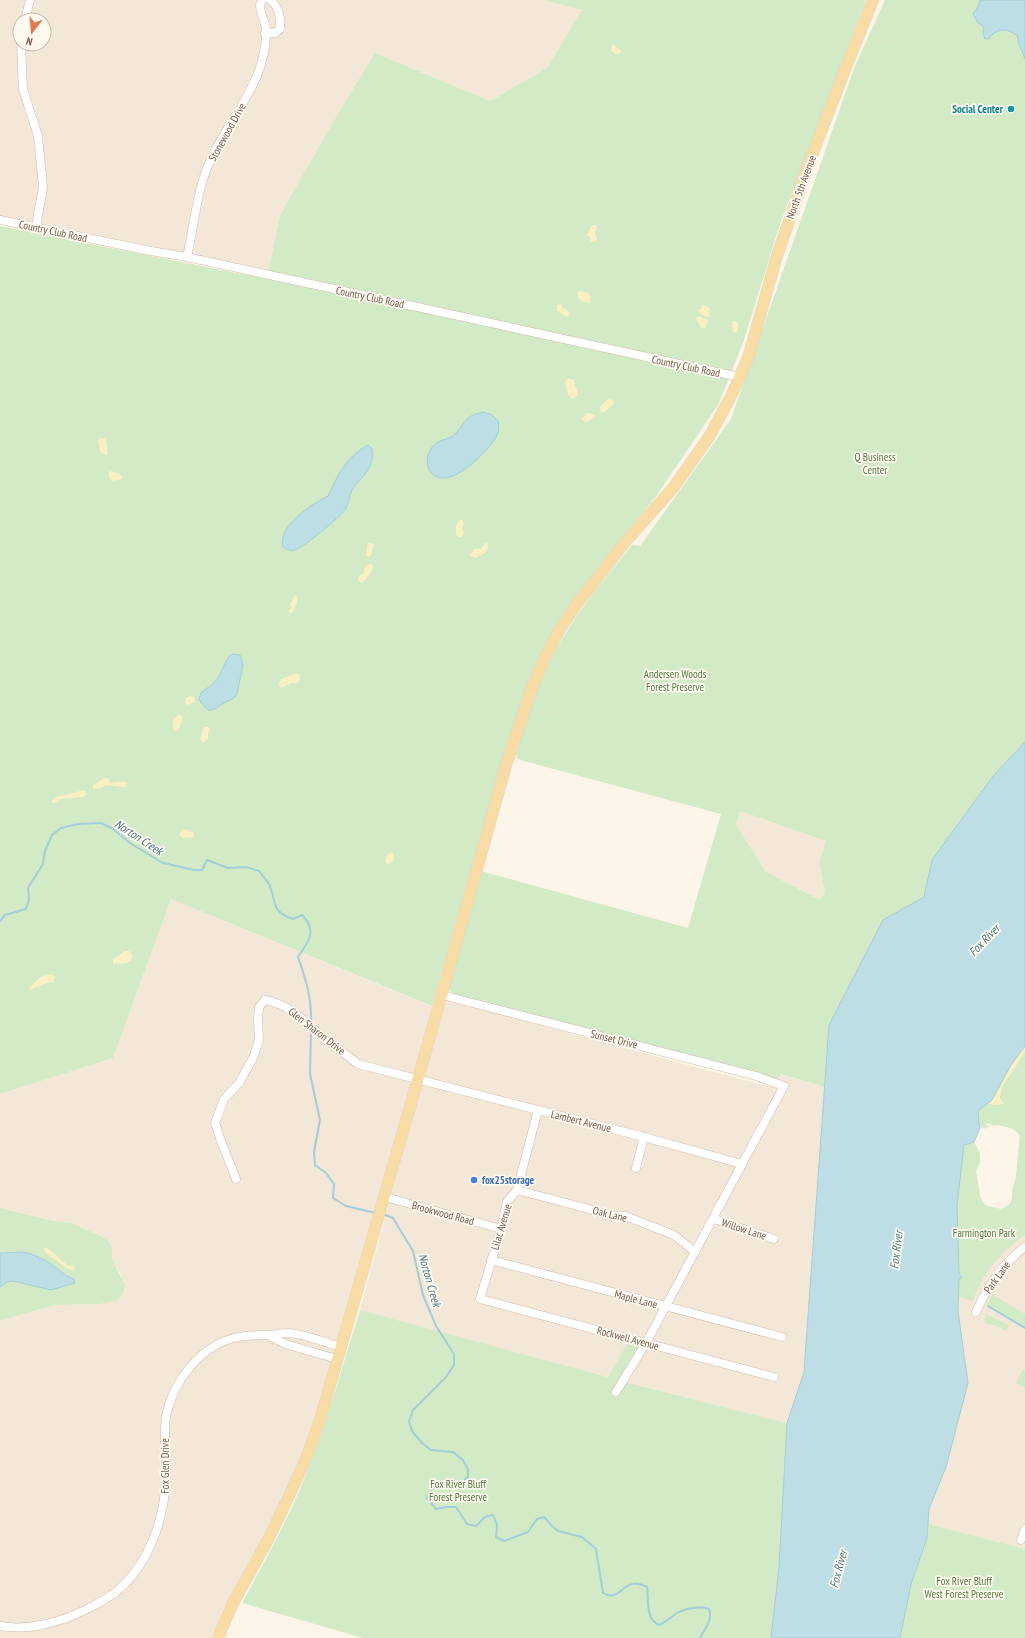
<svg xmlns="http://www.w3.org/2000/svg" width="1025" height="1638" viewBox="0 0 1025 1638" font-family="'PT Sans Narrow',sans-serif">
	<rect width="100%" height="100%" fill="#fcf5e8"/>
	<g fill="#f3e7d7">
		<polygon points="0,0 27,0 23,20 20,20 19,39 21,89 35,137 41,187 34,224 0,217"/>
		<polygon points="34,0 543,0 582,10 547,68 490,101 375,53 280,215 269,271 40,223 47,191 42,136 27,89 24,44 44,44 44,20 29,20"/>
		<polygon points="740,811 826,841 819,862 825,892 820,900 766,872 736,825"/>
		<polygon points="171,899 435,1008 329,1379 301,1464 215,1638 0,1638 0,1321 54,1305 99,1304 122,1277 112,1260 112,1248 109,1241 99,1235 71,1223 54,1221 0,1208 0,1094 113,1058"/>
		<polygon points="449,1001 770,1087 780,1074 825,1087 804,1372 787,1423 624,1382 628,1342 608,1377 360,1310 442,1010 445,1004"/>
		<polygon points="1025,1046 1025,1549 928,1524 929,1509 946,1467 968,1383 958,1311 974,1142 980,1154 980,1162 976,1171 980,1196 983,1203 988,1206 1001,1209 1006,1207 1010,1204 1012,1198 1012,1190 1016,1177 1020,1136 1018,1133 1013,1129 998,1125 993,1126 987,1123 986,1125 990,1127 984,1129 980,1128 992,1100"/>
	</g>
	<g fill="#d3eac7" fill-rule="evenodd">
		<polygon points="543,0 866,0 780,224 743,343 718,405 657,495 584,587 533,672 507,743 432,1006 171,899 113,1058 0,1094 0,226 267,279 280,215 341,109 375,53 490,101 547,68 582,10"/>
		<path d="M885,0h140v742l-32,34 -61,84 -8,37 -41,23 -54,105 -4,62 -44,-13 -5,6 -321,-85 -5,-4 -1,-4 32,-116 207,57 33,-114 -201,-54 -3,-2 -1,-4c8,-26 16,-53 27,-78 21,-49 56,-90 89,-131l8,1 91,-127 124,-353zM740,811l86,30 -7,21 6,30 -5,8 -54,-28 -30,-47z"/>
		<path d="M1025,1046v189c-24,16 -43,39 -52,66l-15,-4 1,-17 3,-3 -3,-4 -2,-68 7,-60 10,-3 6,12v8l-4,9 4,25 3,7 5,3 13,3 9,-5 2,-6v-8l4,-13 4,-41c-6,-12 -23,-9 -33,-13l-1,2 4,2c-14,3 -12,-5 -12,-16l14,-11z"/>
		<polygon points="0,1208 54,1221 71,1223 99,1235 109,1241 112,1248 112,1260 125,1285 123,1294 116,1301 99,1304 54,1305 0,1321"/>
		<polygon points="992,1294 1025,1314 1025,1329 986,1306"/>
		<path d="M360,1310l248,67 20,-35 18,5 -22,35 163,41 -8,144 -8,71h-408l-121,-35c23,-42 47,-85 65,-131 21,-53 36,-108 53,-162z"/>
		<polygon points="986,1314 1009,1325 1006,1331 994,1325 986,1324 984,1320"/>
		<polygon points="1023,1369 1025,1371 1025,1388 1016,1383"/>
		<polygon points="928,1524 1025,1549 1025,1638 900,1638 911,1584 927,1538"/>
	</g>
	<g fill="#faf0c4">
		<polygon points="614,44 617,48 621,50 620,54 616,54 611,51 612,45"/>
		<polygon points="592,225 596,225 598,227 595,232 597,240 594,242 591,242 590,237 587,235"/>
		<polygon points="580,291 588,293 591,296 590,303 584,302 578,298 577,293"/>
		<polygon points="561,304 563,308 569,312 568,317 565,316 557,311 557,305"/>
		<polygon points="702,304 710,308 710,310 708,312 710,316 708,317 699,313 698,310 701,309"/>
		<polygon points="698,316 708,320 705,328 701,328 696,319"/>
		<path d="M734,321h3c2,4 2,8 -1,12l-3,-1 -1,-10z"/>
		<path d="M568,378l6,2c0,5 5,11 4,15l-6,4 -4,-4 -3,-13z"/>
		<polygon points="608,399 613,400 614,403 605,412 601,412 600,407"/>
		<polygon points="587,413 594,414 596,416 586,423 582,419"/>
		<polygon points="100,438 104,438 106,440 108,456 100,452 98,441"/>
		<polygon points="109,471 120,474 123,477 122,479 112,481 109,478"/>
		<polygon points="459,520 462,520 464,522 462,528 464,533 461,537 458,537 456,534 456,526"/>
		<polygon points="368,543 374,544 371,555 369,557 366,555"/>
		<polygon points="485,543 487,543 488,546 486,552 476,558 470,556 474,549 481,549"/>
		<path d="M369,564l4,1c0,5 -7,15 -11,18l-4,-2 1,-5 5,-3 1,-6z"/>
		<path d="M295,595l2,1c1,6 -1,12 -5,17h-2l-1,-2 3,-4 -2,-2z"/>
		<polygon points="294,674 299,674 300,679 298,683 291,683 281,688 279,684 281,679"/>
		<polygon points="190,696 194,697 195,702 187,705 185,704 186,698"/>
		<polygon points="179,714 182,717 182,721 178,730 175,731 173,729 173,720"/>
		<path d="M204,727h4l2,2 -2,5v5l-5,4 -3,-4c3,-4 1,-8 4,-12z"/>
		<path d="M104,778h4l2,5c5,-1 13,-3 18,0l-3,4 -19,-2 -5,3 -8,1v-4z"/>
		<polygon points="85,790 86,795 83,797 60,799 54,803 51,802 55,797"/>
		<polygon points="183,829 193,832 194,837 182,838 179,834"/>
		<polygon points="392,852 394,855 394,860 388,865 385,861 388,854"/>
		<polygon points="125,951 129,951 132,955 131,961 126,963 113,964 113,959"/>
		<polygon points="51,974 55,977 54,982 47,983 29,990 29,988 40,977"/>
		<polygon points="1025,1046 1025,1052 1002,1087 1000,1098 1004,1104 996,1105 987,1103 992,1100 1011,1065"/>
		<polygon points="45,1248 48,1248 68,1266 74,1265 75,1268 73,1271 65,1267 46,1253 44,1250"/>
	</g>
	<g fill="#bddee5" stroke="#a3cdd7">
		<path d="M980,0h45v59l-6,-15 -2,-9c-3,-1 -8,-5 -12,-5 -6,-1 -14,4 -16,9h-4l-2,-6 1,-6 -6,-4 -5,-9 5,-7z"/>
		<path d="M483,412l9,3 6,6c1,4 1,8 0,12 -6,15 -39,47 -56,45 -17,-2 -19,-22 -8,-33 6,-6 15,-5 21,-11 2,-1 4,-5 6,-7 7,-11 9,-11 22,-15z"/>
		<path d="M368,445l4,4c3,21 -11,27 -20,41 -3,6 -3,14 -7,20 -4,6 -44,40 -51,40 -4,1 -8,-1 -11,-3 -6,-21 29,-43 45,-51 9,-20 19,-40 40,-51z"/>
		<path d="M232,654l8,1 3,10 -6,29c-3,6 -8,6 -13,9 -13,8 -15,13 -25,-4l2,-6c7,-6 12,-8 17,-15 5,-8 7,-19 14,-24z"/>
		<polygon points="1025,742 1025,1046 1011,1065 992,1100 978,1111 979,1125 980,1128 974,1142 964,1145 957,1205 959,1273 962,1277 959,1280 958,1311 968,1383 946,1467 929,1509 927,1538 911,1584 900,1638 771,1638 779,1567 787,1423 804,1372 829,1025 883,920 924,897 932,860 993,776"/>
		<path d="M23,1252c11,2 23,8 32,15 6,4 11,10 19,12l1,4 -24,7 -38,-9 -6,1 -7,5v-34z"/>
	</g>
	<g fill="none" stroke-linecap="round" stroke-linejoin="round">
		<g stroke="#a3cdd7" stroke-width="2">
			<path d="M0,921l5,-6 21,-6 3,-10 -1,-11 15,-24 2,-13 7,-16 9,-7 17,-4 23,-1 12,6 17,14 33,20 31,7h8l5,-10 21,8 18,-1 13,4c3,4 7,8 10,13 8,17 1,28 24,35l9,-4c16,16 6,27 -4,42 8,22 14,43 13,66"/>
			<polyline points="311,1029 310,1074 320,1120 314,1152 315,1165 326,1173 334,1184 333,1198 346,1206 376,1213"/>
			<path d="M383,1214l10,4 20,33 10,44 13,31 18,28v11l-8,12 -33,33 -4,11 3,10 10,12 9,7 22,2 10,8 5,10v7l-7,6 -26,2 -6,8 -2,5 9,11 10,-2h10l11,17 9,2 9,-9 8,-2 4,10 -1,12 8,4 24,-9 9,-13 7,-2 8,9 6,5 24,6 14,12 7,44c19,11 19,-19 44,-6 2,13 -2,32 12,38 7,-3 12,-8 18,-12 9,-5 23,-7 32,-4 4,11 -4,19 -9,29"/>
			<polyline points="988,1306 1025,1328"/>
		</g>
		<g stroke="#cebdae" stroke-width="9">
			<g id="minor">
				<polyline points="25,20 30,0"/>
				<path d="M265,33h10l5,-4c1,-10 -1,-23 -10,-29"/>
				<polyline points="21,44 23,89 38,136 43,187 36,227"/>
				<polyline points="0,220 151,251 187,257 739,377"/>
				<path d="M187,257c7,-30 10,-70 24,-98 20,-43 57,-80 55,-130 -1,-8 -6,-16 -6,-24l2,-5"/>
				<polyline points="442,995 756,1076 784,1086 646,1343 616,1392"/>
				<polyline points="538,1110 517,1190 507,1202 501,1229 480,1299 774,1377"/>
				<polyline points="636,1168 644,1137"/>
				<path d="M236,1179l-15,-38 -6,-18 9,-24 15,-16 15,-27 5,-16 -1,-22 1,-11 6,-7c27,5 41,23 61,40 11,8 22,16 32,24l286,73 98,27"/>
				<polyline points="517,1190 593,1210 606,1215 625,1216 674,1235 695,1252"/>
				<polyline points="385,1197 501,1229"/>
				<polyline points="714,1219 774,1239"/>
				<polyline points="491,1260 782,1337"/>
				<path d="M976,1312c11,-25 26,-48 49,-65"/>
				<polyline points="268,1335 285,1344 337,1359"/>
				<polyline points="1021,1540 1025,1529"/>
				<path d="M0,1626c29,5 61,-4 87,-17 10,-5 20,-10 29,-17 33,-27 49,-74 50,-116 1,-19 -3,-40 0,-60 7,-34 33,-69 68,-78 11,-3 22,-3 33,-3 7,0 14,-2 21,-2 13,0 39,10 52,14"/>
			</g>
		</g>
		<g stroke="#dbd5d1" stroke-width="12">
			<polyline id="major" points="218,1638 233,1603 270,1536 289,1496 305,1461 320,1420 418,1079 507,762 532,688 546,655 560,629 577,604 626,541 673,488 709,437 732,394 748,358 776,259 809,163 844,72 873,0"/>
		</g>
		<use href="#minor" stroke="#fff" stroke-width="8"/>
		<use href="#major" stroke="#f8dca3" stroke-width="11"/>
	</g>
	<circle fill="#0f9aa8" stroke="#fef9ef" stroke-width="1.5" cx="1011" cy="109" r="4"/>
	<circle fill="#3f7fe0" stroke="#fef9ef" stroke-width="1.5" cx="474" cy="1180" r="4"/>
	<g text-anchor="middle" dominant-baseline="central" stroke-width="3.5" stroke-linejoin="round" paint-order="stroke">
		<g font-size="11" font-weight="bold" fill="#0d838f" stroke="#fef9ef" text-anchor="end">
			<text x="1003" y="109">Social Center</text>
		</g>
		<g font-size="11" fill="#765d4d" stroke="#fef9ef">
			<text transform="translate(227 132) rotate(-61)">Stonewood Drive</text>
			<text transform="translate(801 187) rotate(-70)">North 5th Avenue</text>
			<text transform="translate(53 231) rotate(12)">Country Club Road</text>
			<text transform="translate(370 297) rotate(12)">Country Club Road</text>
			<text transform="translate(686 366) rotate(12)">Country Club Road</text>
			<text transform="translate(317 1031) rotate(38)">Glen Sharon Drive</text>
			<text transform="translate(614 1039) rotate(14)">Sunset Drive</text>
			<text transform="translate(581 1121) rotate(14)">Lambert Avenue</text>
			<text transform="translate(443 1213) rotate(15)">Brookwood Road</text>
			<text transform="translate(610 1214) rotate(14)">Oak Lane</text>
			<text transform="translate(501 1227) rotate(-73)">Lilac Avenue</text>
			<text transform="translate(744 1229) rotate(18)">Willow Lane</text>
			<text transform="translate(997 1277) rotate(-54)">Park Lane</text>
			<text transform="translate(636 1299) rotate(15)">Maple Lane</text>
			<text transform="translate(628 1338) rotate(15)">Rockwell Avenue</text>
			<text transform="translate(165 1466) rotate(-90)">Fox Glen Drive</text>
		</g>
		<g font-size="11" fill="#537b44" stroke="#fef9ef">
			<text x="875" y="457">Q Business<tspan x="875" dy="13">Center</tspan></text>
			<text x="675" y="674">Andersen Woods<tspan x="675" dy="13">Forest Preserve</tspan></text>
			<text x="984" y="1233">Farmington Park</text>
			<text x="458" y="1484">Fox River Bluff<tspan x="458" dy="13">Forest Preserve</tspan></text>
			<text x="964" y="1581">Fox River Bluff<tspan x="964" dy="13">West Forest Preserve</tspan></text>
		</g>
		<g font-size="11" font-weight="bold" fill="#366cbe" stroke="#fef9ef" text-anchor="start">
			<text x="482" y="1180">fox25storage</text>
		</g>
		<g font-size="12" font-style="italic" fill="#477a88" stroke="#fef9ef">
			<text transform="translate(139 837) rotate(33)">Norton Creek</text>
			<text transform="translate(984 940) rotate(-46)">Fox River</text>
			<text transform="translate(896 1250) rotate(-83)">Fox River</text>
			<text transform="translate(430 1280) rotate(74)">Norton Creek</text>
			<text transform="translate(838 1569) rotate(-75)">Fox River</text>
		</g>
	</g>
	<g transform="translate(32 32) rotate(196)"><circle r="19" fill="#fef9ef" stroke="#c8bbae"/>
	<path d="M0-3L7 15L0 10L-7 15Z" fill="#e27852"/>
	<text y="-6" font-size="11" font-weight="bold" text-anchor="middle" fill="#765d4d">N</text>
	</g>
</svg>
